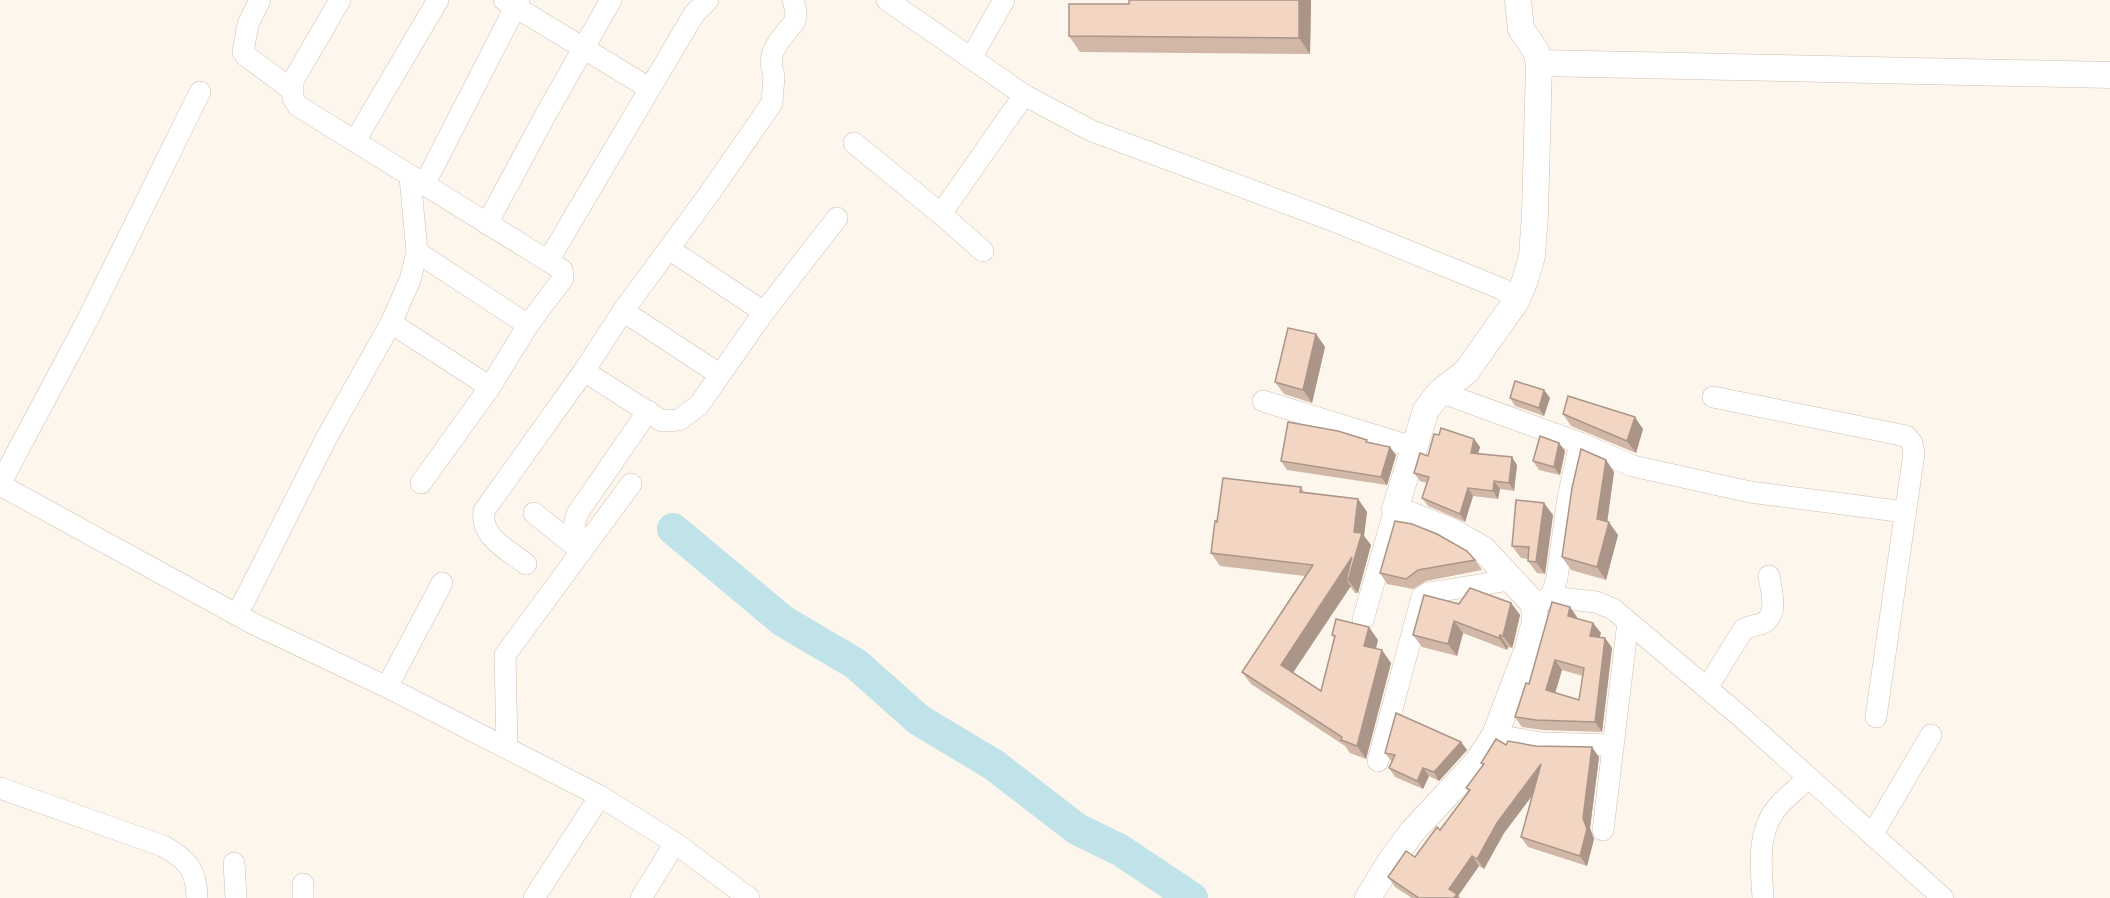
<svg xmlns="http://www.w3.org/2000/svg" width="2110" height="898" viewBox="0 0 2110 898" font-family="'Space Grotesk',sans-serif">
	<rect width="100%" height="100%" fill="#fdf6ec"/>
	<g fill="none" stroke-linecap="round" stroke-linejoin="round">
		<polyline stroke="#bfe3e8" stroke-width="32" points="673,529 783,621 856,664 919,720 994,765 1077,829 1120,850 1192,898"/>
		<g stroke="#d1beb0" stroke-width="22">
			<g id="minor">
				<polyline points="260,0 248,24 243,52 245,55 292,90"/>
				<polyline points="340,0 293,81 293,98 298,106 548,261"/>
				<polyline points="504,0 649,88"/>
				<polyline points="887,0 1024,95 1092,131 1339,223 1502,289 1517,300"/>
				<polyline points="971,58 1004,0"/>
				<polyline points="355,141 438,0"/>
				<polyline points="854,143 941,214 983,251"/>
				<polyline points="410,177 417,252 410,280 391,323 490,387"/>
				<polyline points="424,185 519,0"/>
				<polyline points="941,214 1024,95"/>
				<polyline points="487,224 546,114 611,0"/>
				<polyline points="669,249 764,312"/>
				<polyline points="417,252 528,325"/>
				<polyline points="623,311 719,374"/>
				<polyline points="584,371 662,421 679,420 699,405 764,312 837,218"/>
				<polyline points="1440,392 1580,443 1633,466 1750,492 1905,512"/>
				<polyline points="1713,397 1906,436 1912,443 1914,453 1876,717"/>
				<polyline points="1263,401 1413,447"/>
				<polyline points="421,483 490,387 528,325 561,281 563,278 562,270 548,261 694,14 708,0"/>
				<polyline points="0,484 88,319 200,92"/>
				<polyline points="0,485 254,624 387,687 600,796 675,843 749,898"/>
				<polyline points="534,513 580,550"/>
				<polyline points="587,543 573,530 577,514 648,411"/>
				<path d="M526,564c-18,-14 -46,-27 -42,-53l100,-140 39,-60 86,-117 63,-91 2,-27 -3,-14 2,-10 6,-11 16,-20 1,-10 -3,-11"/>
				<polyline points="1551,597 1557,578 1568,498 1580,443"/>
				<polyline points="1534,604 1551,597 1596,602 1613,609 1740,716 1943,898"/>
				<polyline points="237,615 327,437 391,323"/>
				<polyline points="1363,620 1395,509"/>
				<polyline points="387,687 442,583"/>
				<path d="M1707,688l36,-58c5,-4 11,-4 18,-6 19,-8 10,-33 8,-48"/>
				<polyline points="1495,735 1542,743 1613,745"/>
				<polyline points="507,748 505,655 631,484"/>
				<polyline points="1378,761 1422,597 1428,593 1510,580"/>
				<path d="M0,788l163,58c24,13 34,24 34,52"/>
				<polyline points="1603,830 1628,622"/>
				<polyline points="1872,835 1931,735"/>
				<polyline points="234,863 236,898"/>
				<polyline points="303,884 303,898"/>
				<polyline points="534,898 600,796"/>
				<polyline points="641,898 675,843"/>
				<path d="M1763,898c-2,-33 -7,-68 17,-94 9,-9 19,-17 28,-26"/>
			</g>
		</g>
		<g stroke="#d1beb0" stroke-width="27">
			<g id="tertiary">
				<polyline points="1539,63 2110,75"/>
				<polyline points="1368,898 1390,862 1412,832 1478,761 1495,735 1528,648 1535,622 1534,604 1483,549 1474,544 1451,531 1395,509 1426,410 1440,392 1466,372 1517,300 1525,280 1532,256 1535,214 1539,63 1536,51 1521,29 1518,0"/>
			</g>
		</g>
		<use href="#minor" stroke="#fff" stroke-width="21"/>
		<use href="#tertiary" stroke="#fff" stroke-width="26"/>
	</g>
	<g fill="#d1b7a8" fill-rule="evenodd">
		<polygon points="1311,0 1310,54 1080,52 1069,36"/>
		<polygon points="1316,334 1325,347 1312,403 1284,394 1275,382"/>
		<polygon points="1544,390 1550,398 1544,416 1515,406 1510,398"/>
		<polygon points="1563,414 1643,429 1636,453 1571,426"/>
		<polygon points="1439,435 1474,439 1480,447 1478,453 1517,465 1514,491 1500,489 1498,499 1473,496 1465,522 1428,506 1422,498 1427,483 1420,481 1414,473 1428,456"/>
		<polygon points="1369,442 1396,455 1387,485 1287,470 1281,461"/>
		<polygon points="1559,443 1565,451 1560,475 1539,470 1533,461"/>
		<polygon points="1606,460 1614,472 1607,522 1618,535 1606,580 1571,570 1562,557"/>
		<polygon points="1301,487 1304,492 1358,499 1367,512 1364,536 1371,545 1358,593 1355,593 1350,586 1293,673 1321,691 1334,638 1332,635 1378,640 1376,649 1391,663 1366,759 1350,753 1345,746 1251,684 1242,672 1305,576 1220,566 1211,553 1217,522"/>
		<polygon points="1553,515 1545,574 1537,573 1528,561 1528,559 1521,558 1512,546"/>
		<polygon points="1475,560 1482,570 1426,581 1413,589 1387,584 1380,573"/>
		<polygon points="1511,603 1520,615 1514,643 1512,648 1508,647 1507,650 1463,633 1457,656 1422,647 1413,635 1459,604"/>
		<path d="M1570,607l7,11 16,5 8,10 -2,4 6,1 7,10 -10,84 -59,-2 -21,-3 -7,-10 14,-33zM1562,670l21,6 -4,24 -24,-7z"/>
		<polygon points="1461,742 1467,750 1439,781 1429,776 1423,789 1395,777 1389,768 1392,762 1385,753"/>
		<polygon points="1506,745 1599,757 1590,828 1594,839 1587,866 1528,847 1521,837 1533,795 1504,833 1484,869 1479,866 1458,896 1460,898 1412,898 1395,887 1388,877 1415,857 1440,830 1469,792 1466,788 1483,766 1481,763"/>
	</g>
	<g fill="#aa9588">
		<polygon points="1299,0 1311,0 1310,54 1299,38"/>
		<polygon points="1316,334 1325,347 1312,403 1303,390"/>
		<polygon points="1544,390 1550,398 1544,416 1539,408"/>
		<polygon points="1635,417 1643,429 1636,453 1627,441"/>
		<polygon points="1474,439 1480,447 1476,461 1471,453"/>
		<polygon points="1559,443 1565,451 1560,475 1554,467"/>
		<polygon points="1390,447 1396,455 1387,485 1381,477"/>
		<polygon points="1512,457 1517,465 1514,491 1509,483"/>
		<polygon points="1606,460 1614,472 1606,531 1597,519"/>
		<polygon points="1494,481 1500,489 1498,499 1493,491"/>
		<polygon points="1468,488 1473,496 1465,522 1460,514"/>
		<polygon points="1358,499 1367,512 1364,536 1371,545 1358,593 1348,580 1346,580 1351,586 1290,677 1281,665 1354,532"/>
		<polygon points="1544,503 1553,515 1545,574 1536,562"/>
		<polygon points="1609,522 1618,535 1606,580 1597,567"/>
		<polygon points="1511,603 1520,615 1512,648 1503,636"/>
		<polygon points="1570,607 1577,617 1575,626 1568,616"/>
		<polygon points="1454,621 1463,633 1457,656 1448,644"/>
		<polygon points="1593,623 1601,633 1597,646 1590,636"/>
		<polygon points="1369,627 1378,640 1373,659 1364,646"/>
		<polygon points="1500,635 1508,647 1507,650 1499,638"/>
		<polygon points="1605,638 1612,648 1602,732 1595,722"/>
		<polygon points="1382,650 1391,663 1366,759 1357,746"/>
		<polygon points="1555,660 1562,670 1553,700 1546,690"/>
		<polygon points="1461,742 1467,750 1439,781 1434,772"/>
		<polygon points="1592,747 1599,757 1590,828 1594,839 1587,866 1580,856 1583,818"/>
		<polygon points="1541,764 1548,774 1504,833 1484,869 1477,859 1497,823"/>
		<polygon points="1423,768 1429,776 1423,789 1417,781"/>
		<polygon points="1472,856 1479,866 1458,896 1460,898 1454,898 1449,889"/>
	</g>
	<g fill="#f3d5c3" stroke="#aa9588" stroke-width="1.5" fill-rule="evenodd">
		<polygon points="1129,0 1299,0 1299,38 1069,36 1069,4 1129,4"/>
		<polygon points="1288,328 1316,334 1303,390 1275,382"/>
		<polygon points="1515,381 1544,390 1539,408 1510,398"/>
		<polygon points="1568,396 1635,417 1627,441 1563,414"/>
		<polygon points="1288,422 1338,431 1367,440 1366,442 1390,447 1381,477 1281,461"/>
		<polygon points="1441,428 1474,439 1471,453 1512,457 1509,483 1494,481 1493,491 1468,488 1460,514 1422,498 1429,477 1414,473 1420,453 1428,456 1434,434 1439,435"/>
		<polygon points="1540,436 1559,443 1554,467 1533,461"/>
		<polygon points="1581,449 1606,460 1597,519 1609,522 1597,567 1562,557 1572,488"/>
		<polygon points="1223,478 1301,487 1300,492 1358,499 1354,532 1362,533 1348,580 1346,580 1352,557 1281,665 1321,691 1335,636 1332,635 1336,619 1369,627 1364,646 1382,650 1357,746 1341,740 1342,737 1242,672 1313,565 1211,553 1215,521 1217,522"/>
		<polygon points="1516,500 1544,503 1536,562 1528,561 1529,547 1512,546"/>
		<polygon points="1395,521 1412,524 1437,534 1467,551 1475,560 1418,570 1406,579 1380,573"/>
		<polygon points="1470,588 1511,603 1503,636 1500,635 1499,638 1454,621 1448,644 1413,635 1424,595 1459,604"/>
		<path d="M1552,602l18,5 -2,9 25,7 -3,13 15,2 -10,84 -59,-2 -21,-3 11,-34 3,1zM1555,660l29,8 -5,32 -33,-10z"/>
		<polygon points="1396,713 1461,742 1434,772 1423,768 1417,781 1389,768 1395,755 1385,753"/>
		<polygon points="1496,739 1506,745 1508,741 1535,746 1592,747 1583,818 1587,829 1580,856 1521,837 1541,764 1497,823 1477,859 1472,856 1449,889 1457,894 1454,898 1419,898 1388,877 1406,851 1415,857 1437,827 1440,830 1470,790 1466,788 1484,764 1481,763"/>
	</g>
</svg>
